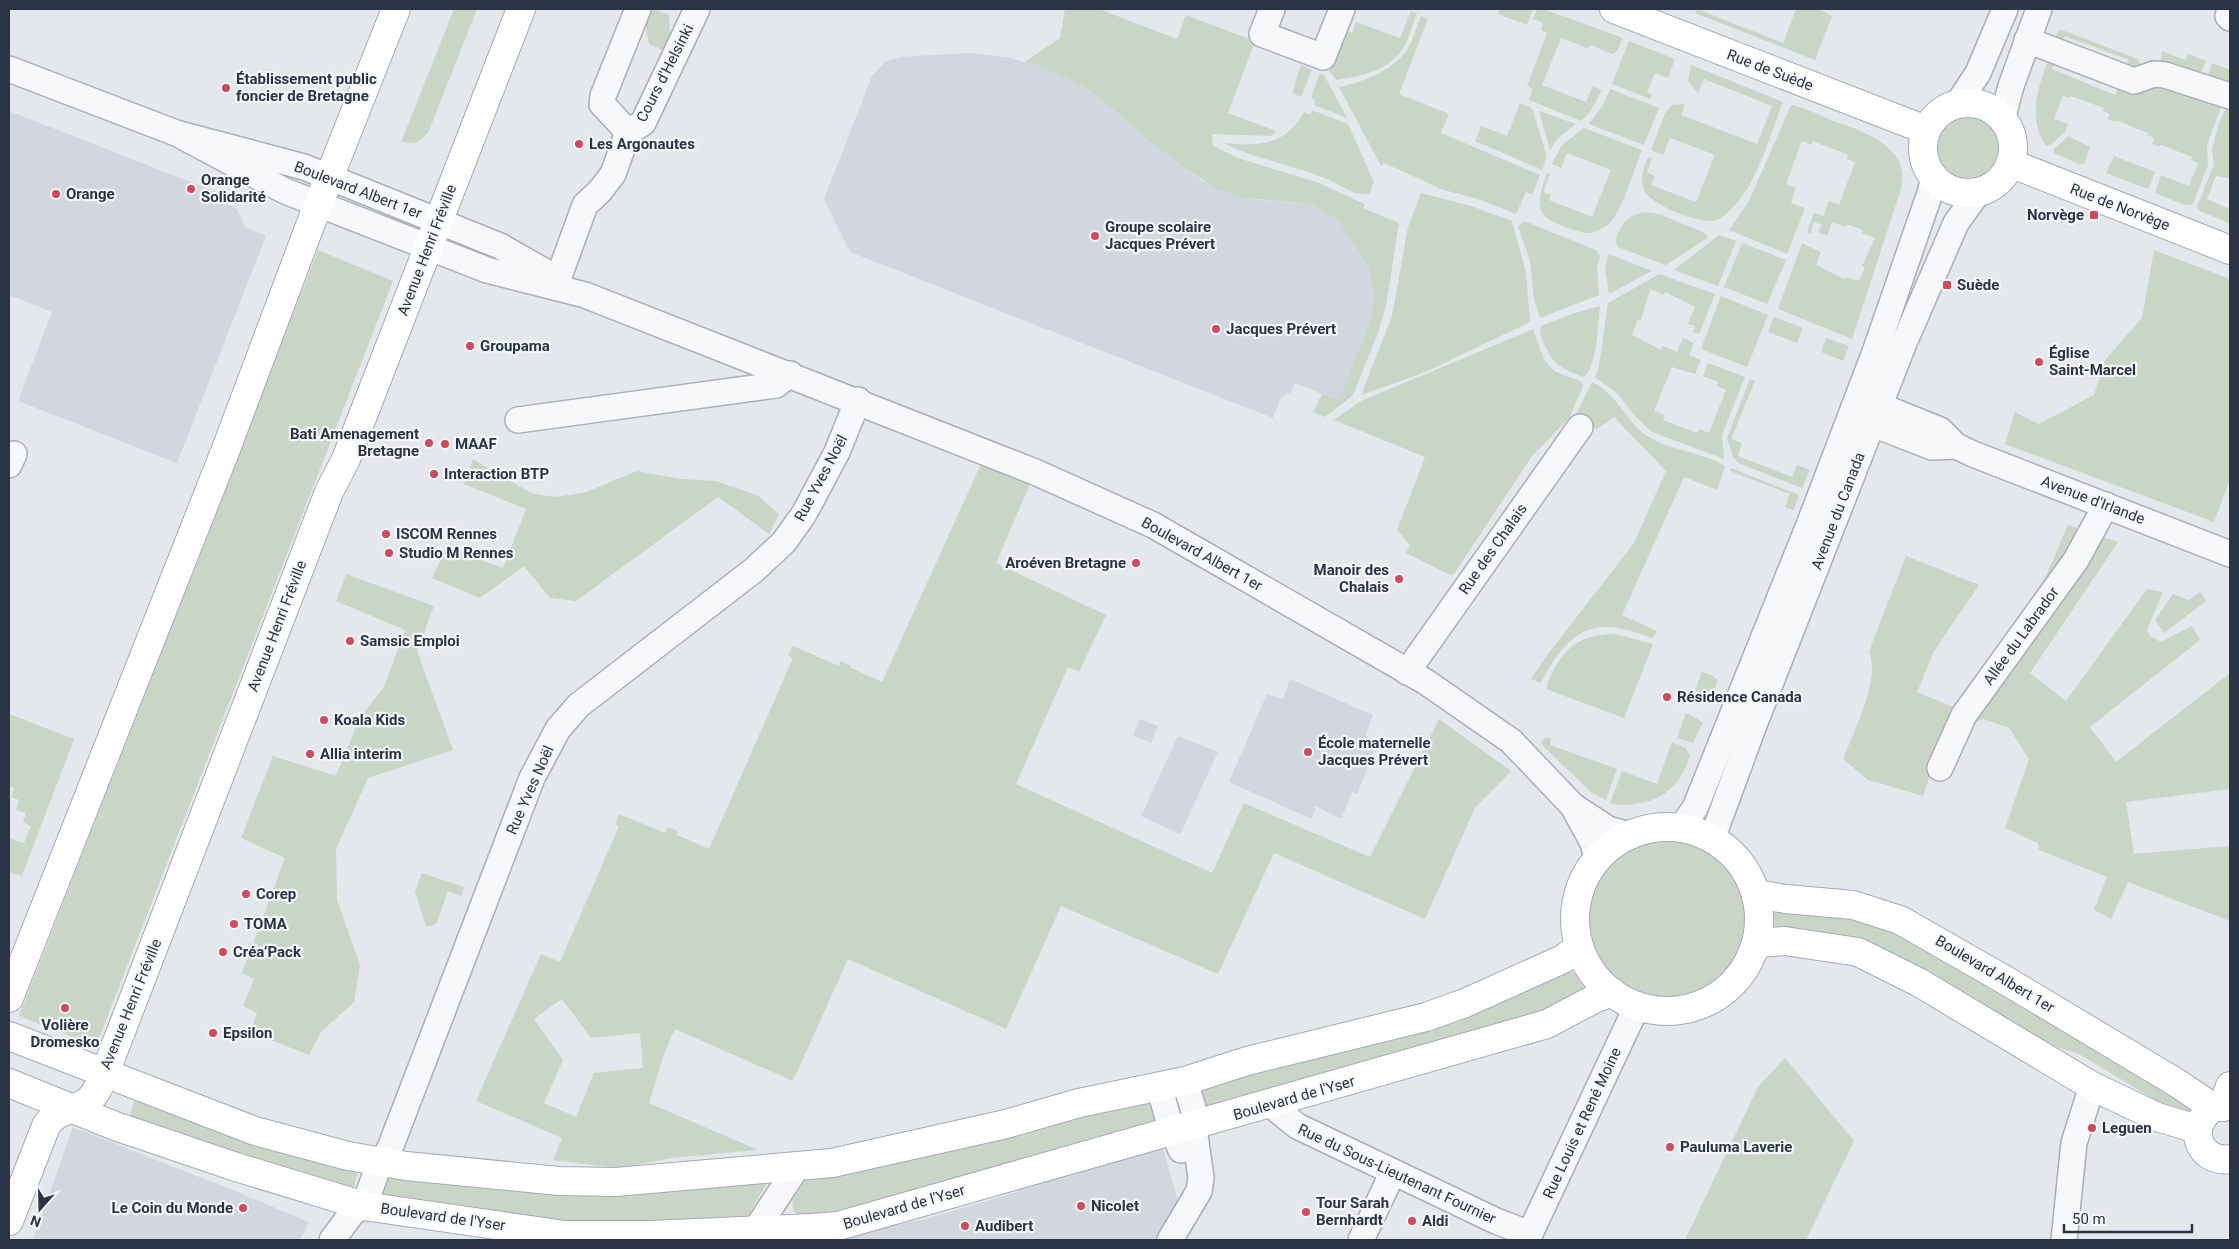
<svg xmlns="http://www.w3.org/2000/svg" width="2239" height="1249" viewBox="0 0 2239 1249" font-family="Roboto,sans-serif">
	<rect width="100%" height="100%" fill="#e4e7ec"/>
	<g fill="#d2d6de">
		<polygon points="970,53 1011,58 1044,68 1081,85 1102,100 1144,137 1184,168 1201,180 1228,193 1253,199 1311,204 1337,219 1368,266 1374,292 1372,317 1339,401 1295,383 1291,392 1280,399 1273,418 850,252 824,199 872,76 886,61 901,57"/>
		<polygon points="9,111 229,197 227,204 237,209 245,227 266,236 177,463 18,401 52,312 9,295"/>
		<polygon points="1290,679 1373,715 1365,736 1378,742 1357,794 1352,792 1341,819 1316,806 1312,819 1229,782 1267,694 1283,699"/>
		<polygon points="1140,719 1158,726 1151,743 1133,735"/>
		<polygon points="1178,736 1218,752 1180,834 1141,816"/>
		<polygon points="73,1127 237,1192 309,1222 300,1240 33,1240"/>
		<polygon points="1163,1148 1178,1202 1160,1240 762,1240 823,1238 923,1220"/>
	</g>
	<g fill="#c9d6c5" fill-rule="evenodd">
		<polygon points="454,9 477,9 428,133 416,143 401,142"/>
		<polygon points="642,9 653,9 669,15 670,32 665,51 649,44"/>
		<polygon points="1065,9 1099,9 1177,39 1186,15 1255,41 1228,113 1276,131 1272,136 1212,134 1213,146 1238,158 1319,183 1365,204 1363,208 1399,223 1386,306 1378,333 1353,395 1325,417 1313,412 1322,394 1339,400 1372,317 1374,292 1368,266 1337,219 1311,204 1239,197 1216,188 1184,168 1144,137 1102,100 1081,85 1044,68 1025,62 1060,38"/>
		<polygon points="1500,9 1533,9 1527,25 1498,14"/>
		<polygon points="1537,9 1543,9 1623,38 1617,51 1612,54 1591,45 1587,48 1561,38 1542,85 1586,102 1593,86 1602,90 1590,112 1581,121 1529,100 1533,89 1527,86 1547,33 1541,30 1543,23 1533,19"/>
		<polygon points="1697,9 1783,43 1796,9 1819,9 1832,16 1815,60 1695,13"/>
		<path d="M1411,11l6,2c-5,13 -9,29 -17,40 -15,18 -42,24 -64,27l-7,-9 16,-41 7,3 4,-11 44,16z"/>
		<path d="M1421,16l7,3 -29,75 50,20 -8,19 99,42 -8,19 -6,-2 -10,22 -38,-15 -34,-9 -60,-27 -3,3 -42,-79c21,-4 50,-15 64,-32 9,-10 13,-27 18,-39z"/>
		<polygon points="2062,30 2138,59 2142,66 2124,73 2129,60 2065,36 2060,47 2053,44 2058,31"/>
		<polygon points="1629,41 1675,59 1668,78 1655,73 1647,92 1652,94 1650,99 1612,84"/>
		<polygon points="2162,51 2185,60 2188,54 2206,61 2201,73 2160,62"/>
		<path d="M2050,57l6,1 -4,11 63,26 4,-9 41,-1 62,19 -15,41 1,20 -15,39 -8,1 -30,-12 6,-18 28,11 9,-23 -7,-3 1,-3 -31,-12 -2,2 -7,-3 2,-6 -7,-3 1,-2 -32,-13 -1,2 -8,-3 3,-5 -7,-3 1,-3 -33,-12 -1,2 -7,-2 -9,23 14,5 -3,8 -15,13 -4,1c-19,-28 -8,-61 4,-89z"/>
		<polygon points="2212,63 2230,70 2230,84 2208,76"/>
		<polygon points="1301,65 1312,70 1301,97 1292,93"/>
		<path d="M1691,65l92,37c-15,38 -27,91 -62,116 -13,11 -71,-13 -77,-28 -5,-12 0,-22 4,-33l4,1 -5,14 8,4 -4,9 45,17 19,-47 -45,-17 -7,17 -12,-5 14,-37 7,-8 13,-1 -4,11 76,29 15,-38 -68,-27 -6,14 -10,-12z"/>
		<polygon points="1320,73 1324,75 1347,118 1314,105 1315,101 1311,97"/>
		<polygon points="1610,89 1659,108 1644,145 1589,124 1604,104"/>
		<polygon points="1520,103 1532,108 1547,157 1542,170 1475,141 1481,126 1507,136"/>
		<polygon points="2230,104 2230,178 2216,176 2207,199 2230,209 2229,223 2200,211 2197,207 2214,164 2212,150 2218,126 2225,110"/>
		<path d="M1791,105c13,2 28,10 40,15 31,11 81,26 70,69l-49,150 -74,-30 24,-66 19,9 -5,13 28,14 2,-2 13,4 6,-13 -3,-2 13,-28 -13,-5 1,-3 -16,-6 -1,3 -14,-5 -5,14 -9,-4 4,-7 -8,-3 -4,12 -3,-2 7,-19 9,3 6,-15 10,4 16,-43 -8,-3 1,-4 -35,-14 -1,4 -10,-4 -16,43 10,4 -5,15 14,5 -18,46 -58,-24 20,-29z"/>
		<path d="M1312,110l36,14 26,58 -5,12c-15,3 -27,-9 -40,-14 -34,-15 -72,-20 -106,-37 35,3 62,4 81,-31l7,3z"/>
		<polygon points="1539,111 1576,124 1558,138 1550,150"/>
		<circle cx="1968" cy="147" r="33"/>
		<path d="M1584,128l58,22c-7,17 -21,63 -33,74 -5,4 -14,9 -21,9 -9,0 -41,-11 -45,-19 -7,-12 0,-29 4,-41l3,1 -7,18 8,3 -2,5 43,17 19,-47 -44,-17 -6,15 -9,-4 10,-19z"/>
		<polygon points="2068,136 2090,147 2084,164 2079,164 2054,153 2054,149"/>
		<polygon points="2114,156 2155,172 2148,189 2106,173"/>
		<polygon points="1421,193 1471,206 1512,221 1526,272 1530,322 1423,373 1361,395 1392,316 1408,227"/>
		<path d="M1645,212l14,2 44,18 4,3v3l-41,27 -48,-18 -3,-7c5,-14 13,-26 30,-28z"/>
		<polygon points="1524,221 1596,250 1600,256 1597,267 1599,295 1540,318 1534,299 1530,261 1518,226"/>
		<polygon points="1719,235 1736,241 1718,286 1674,270"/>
		<polygon points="1742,243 1786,260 1767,304 1724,287"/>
		<polygon points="318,250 393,281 96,1046 19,1016"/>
		<polygon points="2154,250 2230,279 2230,480 2214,522 2005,444 2015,412 2039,424 2094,395 2105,360 2142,318"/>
		<polygon points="1609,254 1652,271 1609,294 1605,268"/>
		<polygon points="1659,274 1715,294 1699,334 1693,332 1695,326 1688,324 1695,307 1665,292 1664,295 1650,289 1641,320 1638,319 1632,335 1661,350 1663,346 1677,352 1683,338 1694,343 1689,355 1701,360 1695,374 1672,367 1654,411 1664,415 1663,420 1697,433 1699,429 1709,433 1726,390 1717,386 1718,382 1703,376 1708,363 1745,377 1722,435 1724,459 1652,432 1636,417 1617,393 1595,377 1599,366 1608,303"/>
		<polygon points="1721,296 1768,315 1747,367 1701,349"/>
		<path d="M1600,306c-2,16 -3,65 -17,71 -22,-9 -31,-12 -40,-36 -2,-6 -4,-9 -2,-15l33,-13z"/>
		<polygon points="1774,317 1803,328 1797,343 1768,332"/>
		<polygon points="1533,329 1544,360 1554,371 1582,382 1583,387 1569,418 1532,456 1454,574 1450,575 1406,553 1410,545 1397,530 1425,457 1334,420 1361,401"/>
		<polygon points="1826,338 1849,346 1843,361 1821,352"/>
		<polygon points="1750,379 1755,381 1731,439 1742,443 1738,456 1792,477 1797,465 1810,470 1802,488 1738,463 1733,457 1727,438"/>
		<path d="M1592,382c27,13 34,41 57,55 23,14 54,15 76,29l-8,24 -33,-13 -62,138 35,16 -4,7c-14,-4 -31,-11 -45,-11 -34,-2 -54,30 -67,56l-10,-4 14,-21 89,-115 32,-72 -52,-54 -17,12 -21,-15z"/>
		<path d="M986,453l49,19 -39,91 110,52 -27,57 -11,-5 -52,117 196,89 32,-70 126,54 69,-138 72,52 -36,37 -50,111 -151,-66 -56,121 -157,-68 -55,123 -158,-70 -55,122 -118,-52 -11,25 -15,49 109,47 -87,8 -51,10 -67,-8 9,-22 -86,-37 65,-147 19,8 59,-136 -4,-2 4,-10 46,19 3,-6 10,4 -1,4 32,14 84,-191 -5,-3 5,-9 46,20 2,-5 10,5v2l31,14zM562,999l29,39 49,-5 3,35 -49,5 -18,44 -32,-14 19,-43 -29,-41z"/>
		<polygon points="473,459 531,493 554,497 584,493 637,471 681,479 716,481 759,496 779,515 769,534 718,497 576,601 550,598 524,566 480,598 432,578 446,548 503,568 526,509 464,484"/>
		<polygon points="1731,468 1799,495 1794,510 1785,507 1790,494 1730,471"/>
		<path d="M2068,525l50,17 -88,131 36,28 81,-112 16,3 -16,38 3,6 11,6 31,-16 8,14 -110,87 26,35 114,-89v116l-104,13 8,52 96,-8v75l-102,-39 -17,37 -17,-9 13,-33 -68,-27 -1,-7 -33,-15 24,-69 -20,-31 -26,-9 -38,13 -22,64 -55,-16 -25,-21c11,-28 38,-80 26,-108l37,-95 73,29 -45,66 -17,41 41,17 88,-133z"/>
		<polygon points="346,574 434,606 417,651 453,750 368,778 336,849 337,900 360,965 354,1002 321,1032 309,1055 250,1032 257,1013 243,1006 254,979 242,973 285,858 241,838 273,756 336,776 359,719 384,687 405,630 336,601"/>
		<polygon points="2200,592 2206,601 2164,633 2155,620 2173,594 2189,600"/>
		<path d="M1615,634l38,10 -29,74 -78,-29c12,-36 29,-55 69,-55z"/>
		<polygon points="1702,672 1713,676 1718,681 1711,696 1695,691"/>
		<polygon points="1686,713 1703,722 1693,743 1677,738"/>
		<polygon points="9,714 74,739 22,876 9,872 9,838 24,843 31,826 23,822 26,813 16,810 19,800 11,797 14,788 9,786"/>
		<polygon points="1546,737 1551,739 1550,745 1617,769 1606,800 1591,792 1544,747 1541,742"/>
		<path d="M1672,742l14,6 4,8c-9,28 -26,45 -56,48 -8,1 -16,1 -24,-1l12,-32 35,13z"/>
		<circle cx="1667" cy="918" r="78"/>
		<polygon points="422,873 464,887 461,896 448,891 436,924 426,927 415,891"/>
		<polygon points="1774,909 1871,919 2208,1109 2197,1125 2079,1054 2048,1044 1900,959 1773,933"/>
		<polygon points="1574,972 1585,991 1545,1016 836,1215 802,1218 794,1211 792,1202 809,1174 1547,975"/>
		<polygon points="1785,1058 1854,1141 1806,1240 1685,1240 1758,1087"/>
		<polygon points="137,1093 359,1165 353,1192 127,1124"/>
		<polygon points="388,1170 772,1175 744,1222 567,1223 381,1195"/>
	</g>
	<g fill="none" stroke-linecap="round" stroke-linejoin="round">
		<g stroke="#a9aeb7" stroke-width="28">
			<g id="minor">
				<polyline points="1272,9 1262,34 1323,57 1342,9"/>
				<polyline points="2228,16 2230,18"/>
				<polyline points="2027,40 2134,81 2154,74 2165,75 2230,96"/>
				<polyline points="9,69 176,133 304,167 500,246 556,278"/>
				<polyline points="1957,105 1978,73 2005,9"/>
				<polyline points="2002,120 2011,86 2039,9"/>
				<polyline points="628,132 602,104 603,96 638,9"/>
				<polyline points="176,133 285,191 487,270 585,295 1035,472 1153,525 1426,682 1511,741 1573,806 1593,843 1597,859"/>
				<polyline points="558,279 585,205 600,191 613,174 628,132 643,123 697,9"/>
				<polyline points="1866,400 1940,430 1956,446 1973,454 2230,554"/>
				<polyline points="1857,418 1932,447 1956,446"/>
				<polyline points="518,420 776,385 790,374"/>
				<polyline points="9,465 14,454"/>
				<polyline points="1407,672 1580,427"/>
				<polyline points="1940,768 1964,715 2076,560 2106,505"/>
				<polyline points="1576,808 1608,829 1629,835"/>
				<polyline points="1681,828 1695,808 1809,525 1875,352 1930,193 1934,177"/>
				<polyline points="1712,839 1754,725 1904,343 1956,223 1979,191"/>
				<polyline points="1159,1086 1170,1125 1181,1150"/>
				<polyline points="1270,1104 1297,1126 1496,1221 1530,1234"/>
				<polyline points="332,1240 353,1212 364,1206 376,1173 390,1148 532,778 558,729 579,705 754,570 784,542 804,514 837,452 858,400"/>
				<polyline points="749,1240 797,1167"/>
				<polyline points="1170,1240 1199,1191 1201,1178 1195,1135 1198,1125 1185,1081"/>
				<polyline points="1361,1240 1393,1172"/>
				<polyline points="1527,1240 1637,1006"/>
				<polyline points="2064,1240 2074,1143 2092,1086"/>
			</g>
		</g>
		<g stroke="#a3abb8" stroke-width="30">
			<g id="major">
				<polyline points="1614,9 1926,130"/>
				<circle cx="1968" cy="148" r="45"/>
				<polyline points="2010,163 2230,250"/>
				<circle cx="1667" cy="919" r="92"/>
				<polyline points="1756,894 1786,899 1853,905 1900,920 2005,980 2177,1083 2214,1108"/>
				<polyline points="1756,943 1785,941 1858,952 1920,983 2092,1086 2157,1117 2197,1129"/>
				<polyline points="9,998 226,449 311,223 396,9"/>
				<polyline points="9,1036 255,1131 348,1156 406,1166 559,1181 616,1182 832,1163 1006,1124 1079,1103 1185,1081 1247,1061 1426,1017 1465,1003 1563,959 1579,947"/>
				<polyline points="9,1083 115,1126 236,1167 364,1206 565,1235 652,1235 812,1228 838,1226 1547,1024 1594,999 1612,992"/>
				<polyline points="2223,1107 2230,1086"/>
				<path d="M2205,1115c-17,21 -1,48 25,44"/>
				<path d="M9,1221l37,-95c12,-19 26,-13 42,-25 11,-9 17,-28 22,-41l219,-568 17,-33 175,-450"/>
			</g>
		</g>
		<use href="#minor" stroke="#f7f8fa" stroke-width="25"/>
		<use href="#major" stroke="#fff" stroke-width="28"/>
	</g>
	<g fill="#d1495b" stroke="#f4f6f9" stroke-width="2">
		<circle cx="226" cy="88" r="5"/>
		<circle cx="579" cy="144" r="5"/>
		<circle cx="191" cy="189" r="5"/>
		<circle cx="56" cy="194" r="5"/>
		<rect x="2089" y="210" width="10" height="10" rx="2.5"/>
		<circle cx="1095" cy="236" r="5"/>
		<rect x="1942" y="280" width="10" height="10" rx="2.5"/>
		<circle cx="1216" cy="329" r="5"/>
		<circle cx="470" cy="346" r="5"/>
		<circle cx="2039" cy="362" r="5"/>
		<circle cx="429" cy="443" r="5"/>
		<circle cx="445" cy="444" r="5"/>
		<circle cx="434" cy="474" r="5"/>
		<circle cx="386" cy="534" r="5"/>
		<circle cx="389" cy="553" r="5"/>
		<circle cx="1136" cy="563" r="5"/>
		<circle cx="1399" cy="579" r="5"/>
		<circle cx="350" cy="641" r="5"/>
		<circle cx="1667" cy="697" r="5"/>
		<circle cx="324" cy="720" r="5"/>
		<circle cx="1308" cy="752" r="5"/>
		<circle cx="310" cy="754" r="5"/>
		<circle cx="246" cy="894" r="5"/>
		<circle cx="234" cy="924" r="5"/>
		<circle cx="223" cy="952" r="5"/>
		<circle cx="65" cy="1008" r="5"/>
		<circle cx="213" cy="1033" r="5"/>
		<circle cx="2092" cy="1128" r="5"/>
		<circle cx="1670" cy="1147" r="5"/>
		<circle cx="1081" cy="1206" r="5"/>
		<circle cx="243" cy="1208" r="5"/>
		<circle cx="1306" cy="1212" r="5"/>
		<circle cx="1412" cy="1221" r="5"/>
		<circle cx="965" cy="1226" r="5"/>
	</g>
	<g text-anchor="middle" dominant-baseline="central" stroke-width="4.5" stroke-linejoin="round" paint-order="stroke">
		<g font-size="15" fill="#2b3445" stroke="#f4f6f9">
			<text transform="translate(1770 70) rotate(21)">Rue de Suède</text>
			<text transform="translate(665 73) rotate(-63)">Cours d'Helsinki</text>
			<text transform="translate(358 190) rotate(21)">Boulevard Albert 1er</text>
			<text transform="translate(2120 207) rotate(21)">Rue de Norvège</text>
			<text transform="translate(427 250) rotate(-69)">Avenue Henri Fréville</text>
			<text transform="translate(821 478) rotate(-62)">Rue Yves Noël</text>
			<text transform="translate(2093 500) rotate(21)">Avenue d'Irlande</text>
			<text transform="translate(1838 511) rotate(-69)">Avenue du Canada</text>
			<text transform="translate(1493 549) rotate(-55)">Rue des Chalais</text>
			<text transform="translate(1202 554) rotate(29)">Boulevard Albert 1er</text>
			<text transform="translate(277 626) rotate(-69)">Avenue Henri Fréville</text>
			<text transform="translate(2021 636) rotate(-54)">Allée du Labrador</text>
			<text transform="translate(530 790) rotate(-66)">Rue Yves Noël</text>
			<text transform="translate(1995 974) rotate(31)">Boulevard Albert 1er</text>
			<text transform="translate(131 1004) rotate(-68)">Avenue Henri Fréville</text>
			<text transform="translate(1294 1098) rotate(-16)">Boulevard de l'Yser</text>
			<text transform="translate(1582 1123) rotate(-65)">Rue Louis et René Moine</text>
			<text transform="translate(1397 1174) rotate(25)">Rue du Sous-Lieutenant Fournier</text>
			<text transform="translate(904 1207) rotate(-16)">Boulevard de l'Yser</text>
			<text transform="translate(443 1217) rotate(8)">Boulevard de l'Yser</text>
		</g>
		<g font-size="15" font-weight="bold" fill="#2b3445" stroke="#f4f6f9" text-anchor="start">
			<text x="236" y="79">Établissement public<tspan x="236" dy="17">foncier de Bretagne</tspan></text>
			<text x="589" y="144">Les Argonautes</text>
			<text x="201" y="180">Orange<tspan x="201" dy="17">Solidarité</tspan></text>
			<text x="66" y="194">Orange</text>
			<text x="2084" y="215" text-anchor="end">Norvège</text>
			<text x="1105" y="227">Groupe scolaire<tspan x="1105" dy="17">Jacques Prévert</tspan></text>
			<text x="1957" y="285">Suède</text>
			<text x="1226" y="329">Jacques Prévert</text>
			<text x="480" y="346">Groupama</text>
			<text x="2049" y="353">Église<tspan x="2049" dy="17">Saint-Marcel</tspan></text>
			<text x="419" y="434" text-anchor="end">Bati Amenagement<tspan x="419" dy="17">Bretagne</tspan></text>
			<text x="455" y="444">MAAF</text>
			<text x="444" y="474">Interaction BTP</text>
			<text x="396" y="534">ISCOM Rennes</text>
			<text x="399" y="553">Studio M Rennes</text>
			<text x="1126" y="563" text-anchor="end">Aroéven Bretagne</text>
			<text x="1389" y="570" text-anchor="end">Manoir des<tspan x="1389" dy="17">Chalais</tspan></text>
			<text x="360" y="641">Samsic Emploi</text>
			<text x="1677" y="697">Résidence Canada</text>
			<text x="334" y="720">Koala Kids</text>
			<text x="1318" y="743">École maternelle<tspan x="1318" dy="17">Jacques Prévert</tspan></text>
			<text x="320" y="754">Allia interim</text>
			<text x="256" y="894">Corep</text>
			<text x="244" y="924">TOMA</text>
			<text x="233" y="952">Créa’Pack</text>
			<text x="65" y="1025" text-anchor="middle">Volière<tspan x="65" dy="17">Dromesko</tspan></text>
			<text x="223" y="1033">Epsilon</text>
			<text x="2102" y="1128">Leguen</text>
			<text x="1680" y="1147">Pauluma Laverie</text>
			<text x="1316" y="1203">Tour Sarah<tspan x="1316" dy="17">Bernhardt</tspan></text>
			<text x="1091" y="1206">Nicolet</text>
			<text x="233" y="1208" text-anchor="end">Le Coin du Monde</text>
			<text x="1422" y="1221">Aldi</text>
			<text x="975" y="1226">Audibert</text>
		</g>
	</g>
	<rect width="2239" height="1249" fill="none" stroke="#2b3445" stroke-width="20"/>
	<g transform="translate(40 1209) rotate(200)" stroke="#f4f6f9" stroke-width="4" paint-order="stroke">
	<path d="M0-4L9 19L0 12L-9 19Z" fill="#2b3445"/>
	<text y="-8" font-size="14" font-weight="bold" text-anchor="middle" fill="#2b3445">N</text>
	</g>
	<path d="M2064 1224v8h128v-8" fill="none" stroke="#2b3445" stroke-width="2.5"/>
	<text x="2072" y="1224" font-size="15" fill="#2b3445" stroke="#f4f6f9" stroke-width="4" paint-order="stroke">50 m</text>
</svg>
